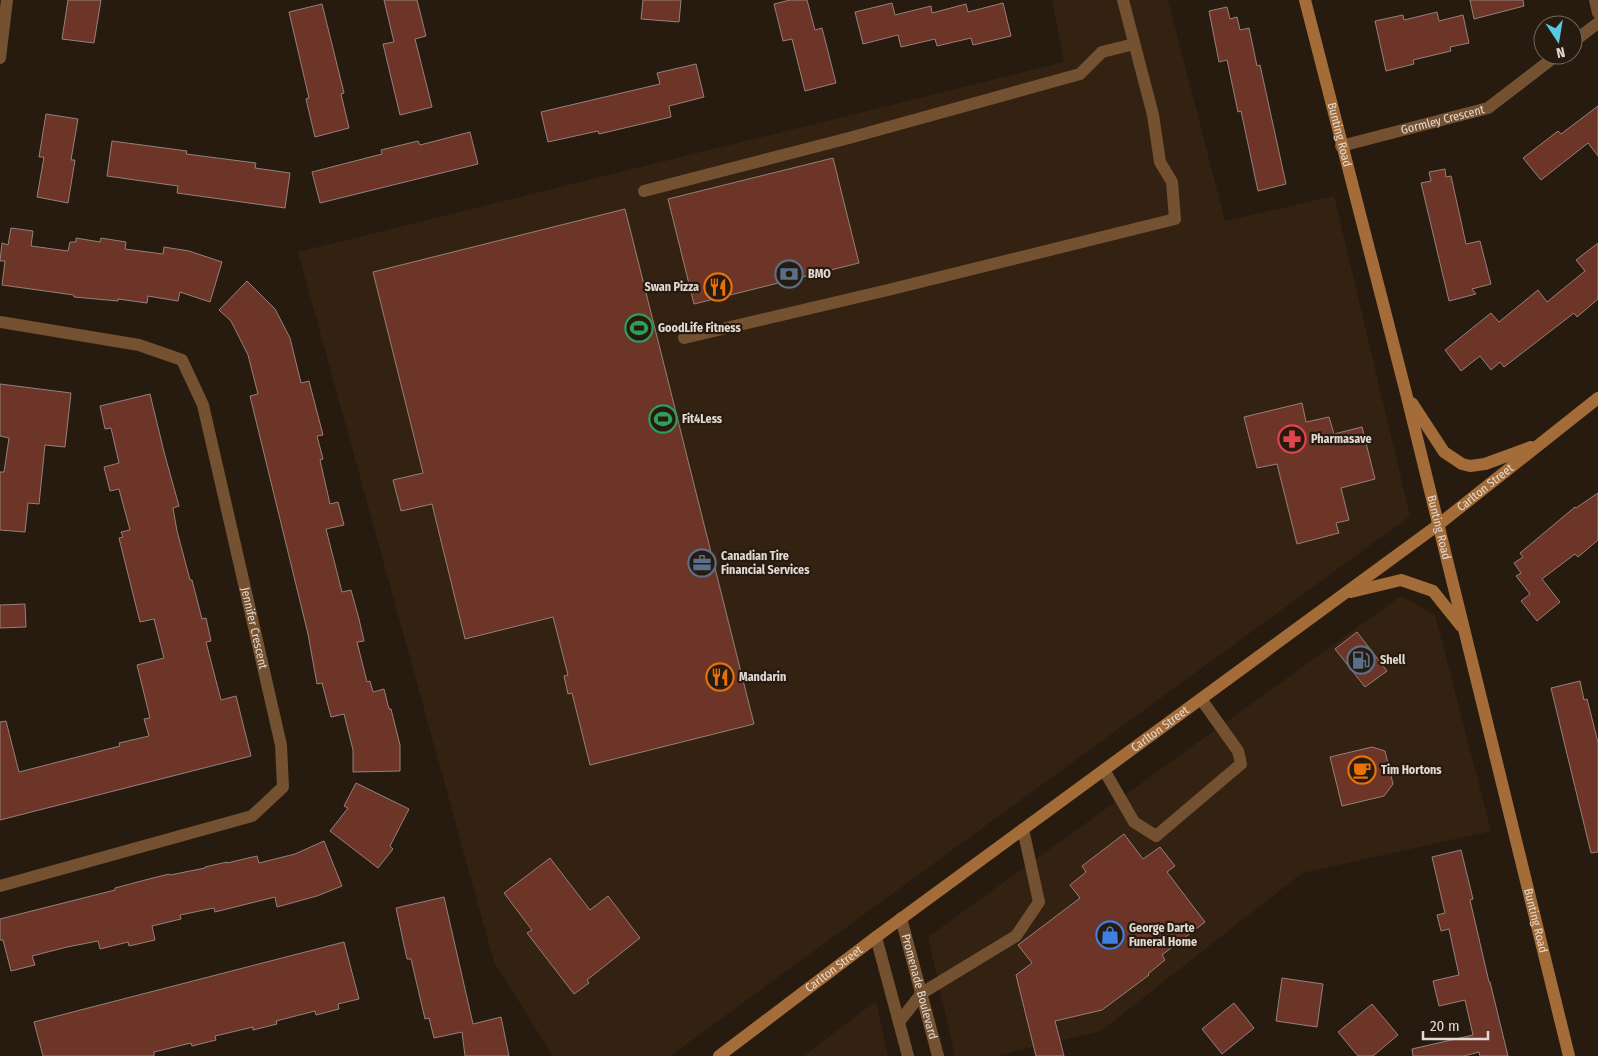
<svg xmlns="http://www.w3.org/2000/svg" width="1598" height="1056" viewBox="0 0 1598 1056" font-family="'Fira Sans Condensed',sans-serif">
	<rect width="100%" height="100%" fill="#271b10"/>
	<g fill="#332212">
		<polygon points="1052,0 1168,0 1225,221 1334,196 1410,516 670,1056 553,1056 494,962 298,252 1064,62"/>
		<polygon points="1401,596 1435,615 1491,831 1302,873 1101,1031 995,1056 955,1056 928,937"/>
		<polygon points="876,1001 888,1056 804,1056"/>
	</g>
	<g fill="#6d3527" stroke="#95807a">
		<polygon points="68,0 101,0 94,43 62,39"/>
		<polygon points="384,0 417,0 426,36 415,39 432,107 400,115 383,44 394,42"/>
		<polygon points="643,0 681,0 679,22 641,19"/>
		<polygon points="790,0 807,0 815,30 822,28 836,83 805,91 792,39 783,41 774,4"/>
		<polygon points="1470,0 1523,0 1524,6 1474,19"/>
		<polygon points="892,3 895,15 931,6 932,13 966,4 968,12 1003,3 1011,36 973,45 971,38 937,46 935,39 901,47 898,35 863,44 855,12"/>
		<polygon points="322,4 344,93 341,94 349,128 315,137 306,99 309,98 289,12"/>
		<polygon points="1227,7 1230,19 1237,17 1240,30 1249,28 1257,66 1260,65 1286,184 1258,191 1241,111 1238,112 1227,60 1219,62 1209,11"/>
		<polygon points="1437,12 1439,21 1463,15 1469,43 1450,47 1451,51 1413,60 1414,64 1386,71 1375,21 1403,15 1404,20"/>
		<polygon points="696,64 704,97 669,106 671,117 599,134 598,131 548,142 541,112 660,84 657,73"/>
		<polygon points="1598,106 1598,156 1588,143 1541,180 1523,158 1558,131 1561,134"/>
		<polygon points="46,114 78,119 71,160 75,160 68,203 37,197 44,157 39,157"/>
		<polygon points="470,132 478,164 320,203 312,172 382,154 381,150 418,141 420,145"/>
		<polygon points="112,141 187,151 186,154 256,163 255,168 290,173 285,208 177,193 178,186 107,176"/>
		<polygon points="833,158 859,263 694,304 668,199"/>
		<polygon points="1445,169 1446,177 1451,176 1466,244 1480,241 1491,284 1472,289 1476,294 1449,301 1421,183 1431,181 1429,172"/>
		<polygon points="625,209 754,724 590,765 572,693 568,694 564,676 568,675 553,617 465,639 432,504 401,511 393,480 423,473 373,272"/>
		<polygon points="11,228 33,231 31,246 68,251 70,242 76,242 76,238 100,242 101,238 126,242 125,249 163,254 164,247 189,251 222,262 210,302 180,292 178,301 148,296 147,303 118,299 118,301 74,297 74,295 2,285 5,261 0,261 2,243 8,245"/>
		<polygon points="1598,243 1598,299 1577,317 1574,313 1504,367 1500,362 1491,370 1480,356 1461,371 1445,350 1491,313 1499,322 1538,290 1547,302 1585,271 1576,260"/>
		<polygon points="247,281 275,309 290,338 301,383 309,381 323,435 317,436 323,459 320,460 330,504 338,502 344,525 326,529 342,592 351,590 359,619 364,641 357,642 367,682 370,681 373,692 384,689 389,709 391,709 400,745 400,771 353,772 353,750 344,714 331,717 322,683 317,684 308,634 250,396 258,394 248,355 231,321 219,310"/>
		<polygon points="0,384 71,393 65,447 45,445 39,504 28,503 25,532 0,530 0,472 4,472 9,438 0,436"/>
		<polygon points="150,394 164,452 179,506 173,508 177,531 190,580 192,580 202,619 206,618 211,641 206,642 221,700 236,696 251,756 0,820 0,722 6,721 19,772 120,746 119,743 149,736 144,719 150,718 137,665 164,658 154,619 140,622 119,538 123,537 121,532 130,530 119,489 110,491 104,467 119,463 111,428 105,429 100,406"/>
		<polygon points="1302,403 1306,422 1329,417 1334,434 1362,427 1375,479 1341,488 1349,520 1336,523 1339,533 1297,544 1277,464 1257,468 1244,417"/>
		<polygon points="1598,493 1598,540 1578,557 1575,554 1542,579 1560,602 1537,621 1521,601 1530,594 1516,576 1521,573 1514,563 1523,557 1520,553 1575,507 1576,508"/>
		<polygon points="25,604 26,627 0,628 0,605"/>
		<polygon points="1357,632 1387,671 1365,687 1335,649"/>
		<polygon points="1580,681 1584,700 1587,699 1598,742 1598,852 1591,853 1551,688"/>
		<polygon points="1372,747 1385,751 1393,784 1384,796 1342,806 1330,757"/>
		<polygon points="356,783 409,809 390,846 393,849 378,868 330,831 348,808 344,806"/>
		<polygon points="1124,834 1143,859 1160,847 1175,866 1167,872 1205,922 1162,955 1165,960 1148,974 1149,975 1102,1010 1055,1021 1064,1056 1036,1056 1016,975 1032,963 1018,945 1080,898 1070,885 1086,872 1082,866"/>
		<polygon points="324,841 342,886 317,896 277,907 275,897 215,912 214,908 180,915 181,919 152,926 155,940 129,946 128,942 100,949 98,941 67,947 32,956 35,965 11,971 3,940 0,940 0,919 115,890 115,888 145,880 169,874 170,875 205,868 205,867 227,862 227,863 257,856 259,863 295,854"/>
		<polygon points="1461,850 1473,899 1470,900 1489,982 1490,982 1508,1056 1480,1056 1479,1052 1464,1056 1413,1056 1412,1049 1473,1035 1465,1000 1439,1006 1433,981 1459,975 1449,929 1441,931 1437,915 1445,913 1432,857"/>
		<polygon points="550,858 590,910 608,896 640,938 587,980 589,983 574,994 527,933 532,930 504,893"/>
		<polygon points="444,897 473,1024 501,1017 509,1056 465,1056 462,1032 434,1038 429,1018 425,1019 411,959 407,959 396,908"/>
		<polygon points="344,942 359,999 338,1004 339,1009 316,1015 315,1011 276,1021 277,1024 253,1030 253,1027 215,1036 216,1040 192,1046 191,1043 154,1052 154,1056 43,1056 34,1022"/>
		<polygon points="1282,978 1323,984 1317,1027 1276,1021"/>
		<polygon points="1234,1003 1254,1028 1222,1054 1202,1029"/>
		<polygon points="1372,1004 1398,1035 1373,1056 1358,1056 1338,1032"/>
	</g>
	<g fill="none" stroke-linecap="round" stroke-linejoin="round">
		<g stroke="#735131" stroke-width="12">
			<polyline points="1595,0 1598,13"/>
			<polyline points="1573,42 1598,23"/>
			<polyline points="0,58 7,0"/>
			<path id="s1" d="M1341,146l147,-38 69,-53"/>
			<polyline points="644,191 849,138 1080,74 1102,52 1134,44"/>
			<path id="s2" d="M0,322l139,23 43,15 21,45 78,340 2,42 -31,29 -252,70"/>
			<polyline points="684,338 888,290 1175,219 1172,182 1160,162 1153,115 1123,0"/>
			<polyline points="1104,770 1134,822 1156,836 1241,764 1238,751 1201,699"/>
			<path id="s3" d="M901,918l37,138"/>
			<polyline points="876,937 908,1056"/>
			<polyline points="899,1022 922,993 1016,936 1039,902 1023,829"/>
		</g>
		<g stroke="#a36c38" stroke-width="12">
			<path id="s4" d="M1305,0l101,393 163,663"/>
			<polyline points="1412,403 1444,452 1462,464 1470,466 1485,464 1531,447"/>
			<polyline points="1351,592 1401,580 1433,591 1461,626"/>
			<path id="s5" d="M719,1056l157,-119 562,-412 160,-127"/>
		</g>
	</g>
	<defs>
		<g id="bank-ring" transform="scale(1.4375)"><circle r="9.5" fill="#271b10" stroke="#5c6f8a" stroke-width="1.5"/><path d="M-6-4H6V4H-6ZM0-2.3a2.3 2.3 0 1 0 0 4.6a2.3 2.3 0 1 0 0-4.6Z" fill="#5c6f8a"/></g>
		<g id="restaurant-ring" transform="scale(1.4375)"><circle r="9.5" fill="#271b10" stroke="#e8710a" stroke-width="1.5"/><path d="M-5-6h1v4h1v-4h1v4h1v-4h1v5L-1.5 .5V6h-2V.5L-5-1ZM5-6V6H3V1.5H1.5Q1.5-4 5-6Z" fill="#e8710a"/></g>
		<g id="stadium-ring" transform="scale(1.4375)"><circle r="9.5" fill="#271b10" stroke="#2e9e5b" stroke-width="1.5"/><path d="M0-5a6.5 5 0 1 0 0 10a6.5 5 0 1 0 0-10ZM-3.5-1.8h7v3.6h-7Z" fill="#2e9e5b"/></g>
		<g id="pharmacy-ring" transform="scale(1.4375)"><circle r="9.5" fill="#271b10" stroke="#e0444e" stroke-width="1.5"/><path d="M-2-6h4v4h4v4h-4v4h-4v-4h-4v-4h4Z" fill="#e0444e"/></g>
		<g id="office-ring" transform="scale(1.4375)"><circle r="9.5" fill="#271b10" stroke="#5c6f8a" stroke-width="1.5"/><path d="M-6-3h4V-5.5h4V-3h4V5H-6ZM-1-4.5V-3h2v-1.5ZM-6 0V1H6V0Z" fill="#5c6f8a"/></g>
		<g id="fuel-ring" transform="scale(1.4375)"><circle r="9.5" fill="#271b10" stroke="#5c6f8a" stroke-width="1.5"/><path d="M-5.5-6h7V0h2V4h1.3V-2.5L3-4.5l.8-.8L6-3V5H2.5V1h-1V6h-7ZM-4.2-4.7v3.2H.2V-4.7Z" fill="#5c6f8a"/></g>
		<g id="cafe-ring" transform="scale(1.4375)"><circle r="9.5" fill="#271b10" stroke="#e8710a" stroke-width="1.5"/><path d="M-5.5-4.5H6V0H3Q3 3.5 0 3.5H-2.5Q-5.5 3.5-5.5 0ZM3-3.2v2h1.7v-2ZM-6 4.5H4V6H-6Z" fill="#e8710a"/></g>
		<g id="shop-ring" transform="scale(1.4375)"><circle r="9.5" fill="#271b10" stroke="#3f7fe0" stroke-width="1.5"/><path d="M-5-2.5h2.3a2.7 3.5 0 0 1 5.4 0H5L5.5 6h-11ZM-1.5-2.5h3a1.5 2.3 0 0 0-3 0Z" fill="#3f7fe0"/></g>
	</defs>
	<g fill-rule="evenodd">
		<use href="#bank-ring" x="789" y="274"/>
		<use href="#restaurant-ring" x="718" y="287"/>
		<use href="#stadium-ring" x="639" y="328"/>
		<use href="#stadium-ring" x="663" y="419"/>
		<use href="#pharmacy-ring" x="1292" y="439"/>
		<use href="#office-ring" x="702" y="563"/>
		<use href="#fuel-ring" x="1361" y="660"/>
		<use href="#restaurant-ring" x="720" y="677"/>
		<use href="#cafe-ring" x="1362" y="770"/>
		<use href="#shop-ring" x="1110" y="935"/>
	</g>
	<g text-anchor="middle" dominant-baseline="central" stroke-width="4.5" stroke-linejoin="round" paint-order="stroke">
		<g font-size="12" fill="#e3dad3" stroke="#271b10">
			<text stroke="none"><textPath href="#s1" startOffset="105">Gormley Crescent</textPath></text>
			<text stroke="none"><textPath href="#s4" startOffset="139">Bunting Road</textPath></text>
			<text stroke="none"><textPath href="#s5" startOffset="954">Carlton Street</textPath></text>
			<text stroke="none"><textPath href="#s4" startOffset="544">Bunting Road</textPath></text>
			<text stroke="none"><textPath href="#s2" startOffset="465">Jennifer Crescent</textPath></text>
			<text stroke="none"><textPath href="#s5" startOffset="549">Carlton Street</textPath></text>
			<text stroke="none"><textPath href="#s4" startOffset="949">Bunting Road</textPath></text>
			<text stroke="none"><textPath href="#s5" startOffset="144">Carlton Street</textPath></text>
			<text stroke="none"><textPath href="#s3" startOffset="71">Promenade Boulevard</textPath></text>
		</g>
		<g font-size="12" font-weight="bold" fill="#e3dad3" stroke="#271b10" text-anchor="start">
			<text x="808" y="274">BMO</text>
			<text x="699" y="287" text-anchor="end">Swan Pizza</text>
			<text x="658" y="328">GoodLife Fitness</text>
			<text x="682" y="419">Fit4Less</text>
			<text x="1311" y="439">Pharmasave</text>
			<text x="721" y="556">Canadian Tire<tspan x="721" dy="14">Financial Services</tspan></text>
			<text x="1380" y="660">Shell</text>
			<text x="739" y="677">Mandarin</text>
			<text x="1381" y="770">Tim Hortons</text>
			<text x="1129" y="928">George Darte<tspan x="1129" dy="14">Funeral Home</tspan></text>
		</g>
	</g>
	<g transform="translate(1558 40) rotate(168)"><circle r="24" fill="#271b10" stroke="#72675e"/>
	<path d="M0-4L9 19L0 12L-9 19Z" fill="#58c9e3"/>
	<text y="-8" font-size="14" font-weight="bold" text-anchor="middle" fill="#e3dad3">N</text>
	</g>
	<path d="M1423 1031v8h65v-8" fill="none" stroke="#e3dad3" stroke-width="2.5"/>
	<text x="1430" y="1031" font-size="15" fill="#e3dad3" stroke="#271b10" stroke-width="4" paint-order="stroke">20 m</text>
</svg>
